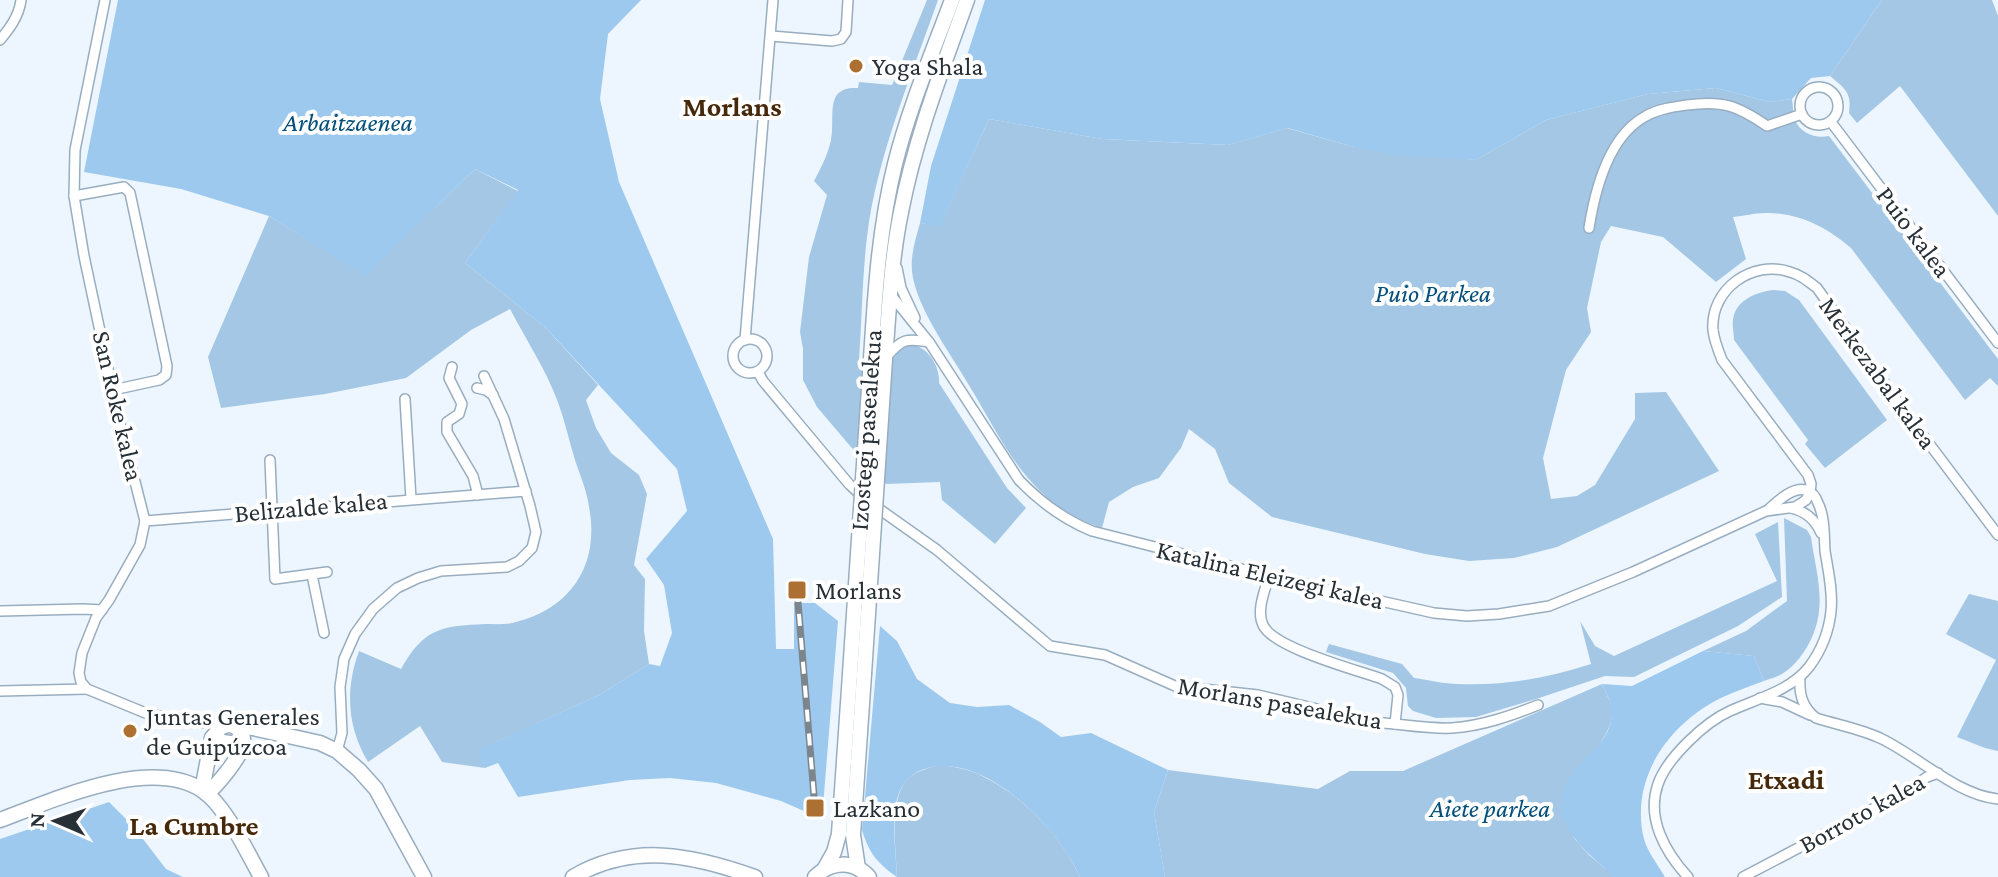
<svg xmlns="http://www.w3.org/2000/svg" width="1998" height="877" viewBox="0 0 1998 877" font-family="'Crimson Pro',serif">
	<rect width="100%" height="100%" fill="#edf6fe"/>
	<g fill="#a3c7e5">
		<path d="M927,0h11c-26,74 -62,159 -71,237 -5,41 -5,82 -8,123l33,1c19,-35 49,-3 47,22l68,105 19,20 -31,36 -53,-44 -2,-18 -54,2 -35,-37 -34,-40 -14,-27v-31l-3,-17 9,-75 18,-62 -13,-14c7,-13 14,-27 17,-41 5,-23 -8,-54 27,-52l1,-6 33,3z"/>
		<path d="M1882,0h110l6,16v200l-98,-130 -43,37 -8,-10c3,-21 -4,-24 -19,-37z"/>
		<path d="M1716,88l54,14 22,-3c1,6 1,15 3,21 5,13 21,19 34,16l169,223v27l-8,-8 -25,22 -114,-152c-24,-21 -54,-36 -86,-35 -11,0 -21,3 -32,4l13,42 -30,23 -53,-45 -52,-11 -10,16 -14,66 4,24 -25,38 -23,88 8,41 26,-3 18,-11 40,-66v-26l31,-1 53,79 -162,76 -43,11 -45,3 -44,-7 -153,-37 -43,-34 -14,-34 -26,-20 -8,19 -22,30 -26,9 -24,15 -7,26c-24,-8 -45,-20 -63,-38 -29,-28 -48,-69 -69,-103 -19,-33 -49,-72 -57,-109 -4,-19 2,-37 7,-55l20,2 49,-106 113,20 126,6 59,-17 63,18 126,14 70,-40 102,-26z"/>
		<path d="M475,169l43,22 -53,72 80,64 53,58 -12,15 10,28 15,25 28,22 8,19 -13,71 11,14 -1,52 5,33 -50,31 -120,55 6,18 -43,-6 -22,-36 -52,36c-21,-35 -23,-73 -9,-111l42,18c23,-41 40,-43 85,-45 10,0 21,1 30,-2 56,-14 84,-59 73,-115 -2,-16 -9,-32 -14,-47 -7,-23 -12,-48 -22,-70 -12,-28 -29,-54 -43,-81l-39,21 -65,48 -81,16 -104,14 -13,-51 61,-141 96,59z"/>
		<path d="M1773,290l12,1 14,9 88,120 -62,48 -20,-24 3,-4 -74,-100c0,-6 -2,-14 -1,-20 2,-20 24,-28 40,-30z"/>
		<path d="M1784,518l23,12 4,7c3,23 11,51 8,74 -2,23 -17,51 -37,63 -5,3 -12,5 -18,7l-10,-25 -51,-5 43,-20 41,-30z"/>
		<path d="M1778,522l4,75 -44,29 -104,51 -29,-1 -69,23 -60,18 -40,1 -23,-7 -5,-5 -2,-18 -13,-15 -67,-21 3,-8 73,20 12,14c15,2 30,6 44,6 46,2 90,-6 133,-20l-11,-43 15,25 19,10 163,-75 -22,-47z"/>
		<polygon points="1969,594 1998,601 1998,751 1985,748 1957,737 1996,660 1946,634"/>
		<path d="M1602,684c3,7 8,16 10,24 4,27 -33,58 -48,80l10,50 15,17 26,22h-450l-11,-65 14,-42 150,19 32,-18h53z"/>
		<path d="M940,765c15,2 29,4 42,11 40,19 80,61 98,101h-183c-1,-26 -8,-76 9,-96 9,-10 22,-13 34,-16z"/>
	</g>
	<g fill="#9ec9ee">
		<polygon points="118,0 641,0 608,34 600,99 619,182 773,539 776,649 794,649 794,603 815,603 838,621 822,819 781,801 716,783 670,778 630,780 518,797 498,763 485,768 478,750 599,695 649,664 660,666 672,633 664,585 646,559 687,511 677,469 545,327 465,263 518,190 475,169 365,276 269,216 181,189 84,172"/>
		<polygon points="985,0 1882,0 1830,76 1811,78 1792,99 1770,102 1716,88 1648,94 1546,120 1476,160 1394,155 1350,146 1288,128 1228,145 1102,139 989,119 940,226 920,223 931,166"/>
		<path d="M880,626l17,15 20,38 33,24 27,4 32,-2 31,17 21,15 30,-4 77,37 -14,42 11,65h-85c-21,-48 -94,-124 -152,-109 -14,3 -26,14 -30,28 -7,20 -2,59 -1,81 -20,-14 -28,-24 -35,-47z"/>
		<path d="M1703,651l51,5 10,25c-14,5 -28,10 -41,16 -53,25 -94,81 -79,142 3,12 14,26 21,38 -10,0 -42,0 -50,0 -5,-2 -10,-9 -14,-12 -21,-18 -47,-44 -38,-74 9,-30 55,-48 48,-84 -1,-8 -6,-16 -9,-23l30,2z"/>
		<polygon points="109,802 133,826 166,869 183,877 0,877 0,839"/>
	</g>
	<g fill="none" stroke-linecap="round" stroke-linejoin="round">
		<g stroke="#98adc0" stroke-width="12">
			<g id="street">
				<polyline points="105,0 75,150 74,196 84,256 117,411 145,521 140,545 109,600 96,618 82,653 79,673 81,682 87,689 148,714 191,722 224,724"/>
				<polyline points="771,36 832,41 841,39 846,32 848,0"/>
				<path d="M0,40c10,-12 19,-24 21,-40"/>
				<circle cx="1819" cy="106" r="19"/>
				<polyline points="1831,122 1998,343"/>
				<polyline points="74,196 124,187 130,193 167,366 166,375 159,380 113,390"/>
				<path d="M1589,228c6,-38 19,-92 57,-112 12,-7 27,-9 41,-11 36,-5 51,1 80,21l35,-12"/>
				<polyline points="897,268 901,288 915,318"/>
				<path d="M891,295l38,47 90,138c22,23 44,39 73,51l177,45 165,37 33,3 32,-2 50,-8 84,-34 133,-61 29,-4 11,-7 4,-8 1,-8 -3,-9 -86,-115c-4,-10 -8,-20 -9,-30 -3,-41 40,-71 77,-58 11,3 18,9 27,16l89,125 92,122"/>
				<circle cx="750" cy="356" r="17"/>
				<polyline points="745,340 773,0"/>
				<path d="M887,356c15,-17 19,-18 42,-14"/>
				<polyline points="452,367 449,378 462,404 459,414 447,422 447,432 473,476 478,495"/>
				<polyline points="758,372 763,381 849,484 863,497"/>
				<polyline points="477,388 486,390 493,395"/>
				<polyline points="405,399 411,499"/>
				<polyline points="270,460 275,579 327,572"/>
				<path d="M875,506l62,44 113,96 55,9 70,31 83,9 114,27 23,2 3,-29 -3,-8 -13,-8c-25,-9 -109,-31 -119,-54 -7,-14 2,-35 6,-49"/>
				<path d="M1791,508c14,3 24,11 30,25"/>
				<polyline points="145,521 526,491"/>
				<polyline points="312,575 324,633"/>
				<polyline points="0,611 83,609 102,610"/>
				<path d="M1800,677c-1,17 2,30 16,41 22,7 46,11 66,21 37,18 75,56 116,60"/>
				<polyline points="0,691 87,689"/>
				<polyline points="1760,698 1782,702 1810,715"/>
				<path d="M1395,724c18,2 38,5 57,4 30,-2 58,-12 86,-23"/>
				<polyline points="337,751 342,733 340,687 344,659 355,634 373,609 397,588 418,578 441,571 507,567 519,561 532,548 536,532 530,506 504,419 484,376"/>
				<path d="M1688,877c-23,-25 -42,-59 -30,-93 9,-26 47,-62 72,-73 26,-12 60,-20 79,-44 12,-16 20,-36 22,-56 2,-20 -3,-41 -6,-60 -1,-16 0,-34 -7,-48 -2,-6 -6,-11 -12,-13 -14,-3 -28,11 -37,19"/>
				<polyline points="1743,877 1905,792 1927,777 1938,773"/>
			</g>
		</g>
		<g stroke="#98adc0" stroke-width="17">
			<g id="secondary">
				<path d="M871,359c4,-65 8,-131 24,-195 14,-56 37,-110 57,-164"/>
				<path d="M885,359c4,-49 6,-99 16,-147 14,-73 41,-142 66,-212"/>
				<polyline points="212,738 223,742 243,745"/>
				<polyline points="202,790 212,738 221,727 228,725 253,728 320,743 337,751 359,770 376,789 424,877"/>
				<path d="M207,794c10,-9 34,-37 36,-50 2,-8 -4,-14 -8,-18"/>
				<path d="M0,820c54,-20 149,-64 202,-30 24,16 45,62 59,87"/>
				<polyline points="825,868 834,852 839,834 850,674"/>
				<polyline points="858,868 853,835 864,674"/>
				<path d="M573,877c60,-35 120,-22 182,0"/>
				<path d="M815,877c16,-16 38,-17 54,0"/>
			</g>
		</g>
		<use href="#street" stroke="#fff" stroke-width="9"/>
		<use href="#secondary" stroke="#fff" stroke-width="14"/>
		<g stroke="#7c858c" stroke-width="7">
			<polyline id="rail" points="797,590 815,808"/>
		</g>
		<use href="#rail" stroke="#fff" stroke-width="4" stroke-dasharray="12" stroke-linecap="butt"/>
		<g stroke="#98adc0" stroke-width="17" stroke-linecap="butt">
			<g id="secondary-bridge">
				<polyline points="850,674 871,359"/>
				<polyline points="864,674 885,359"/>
			</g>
		</g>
		<use href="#secondary-bridge" stroke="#fff" stroke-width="14"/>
	</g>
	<g fill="#ac7032" stroke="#fff" stroke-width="3">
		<circle cx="856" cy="66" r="8"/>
		<rect x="787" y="580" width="20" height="20" rx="4"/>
		<circle cx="130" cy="731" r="8"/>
		<rect x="805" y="798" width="20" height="20" rx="4"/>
	</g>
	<g text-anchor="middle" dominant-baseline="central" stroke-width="8" stroke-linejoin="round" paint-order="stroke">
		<g font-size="26" fill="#273037" stroke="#fff" text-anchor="start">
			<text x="872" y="66">Yoga Shala</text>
			<text x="815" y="590">Morlans</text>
			<text x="146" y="716">Juntas Generales<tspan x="146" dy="30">de Guipúzcoa</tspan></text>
			<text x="833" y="808">Lazkano</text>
		</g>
		<g font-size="26" font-style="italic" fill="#024e7a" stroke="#fff">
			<text x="348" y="122">Arbaitzaenea</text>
			<text x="1433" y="293">Puio Parkea</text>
			<text x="1490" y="808">Aiete parkea</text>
		</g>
		<g font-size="26" fill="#273037" stroke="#fff">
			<text transform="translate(1914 232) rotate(53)">Puio kalea</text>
			<text transform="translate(1878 373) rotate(54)">Merkezabal kalea</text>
			<text transform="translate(118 406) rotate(77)">San Roke kalea</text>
			<text transform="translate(866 430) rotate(-86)">Izostegi pasealekua</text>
			<text transform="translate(311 507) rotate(-5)">Belizalde kalea</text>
			<text transform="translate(1270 575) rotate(13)">Katalina Eleizegi kalea</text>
			<text transform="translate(1280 703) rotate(10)">Morlans pasealekua</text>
			<text transform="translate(1862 813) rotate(-29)">Borroto kalea</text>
		</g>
		<g font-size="28" font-weight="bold" fill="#46290b" stroke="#fff">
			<text x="732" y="106">Morlans</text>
			<text x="1786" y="779">Etxadi</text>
			<text x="194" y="825">La Cumbre</text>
		</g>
	</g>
	<g transform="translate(56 821) rotate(272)" stroke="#ffffff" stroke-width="6" paint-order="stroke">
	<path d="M0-6L14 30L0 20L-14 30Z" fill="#273037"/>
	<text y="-12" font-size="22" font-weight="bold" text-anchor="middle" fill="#273037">N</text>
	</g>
</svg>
